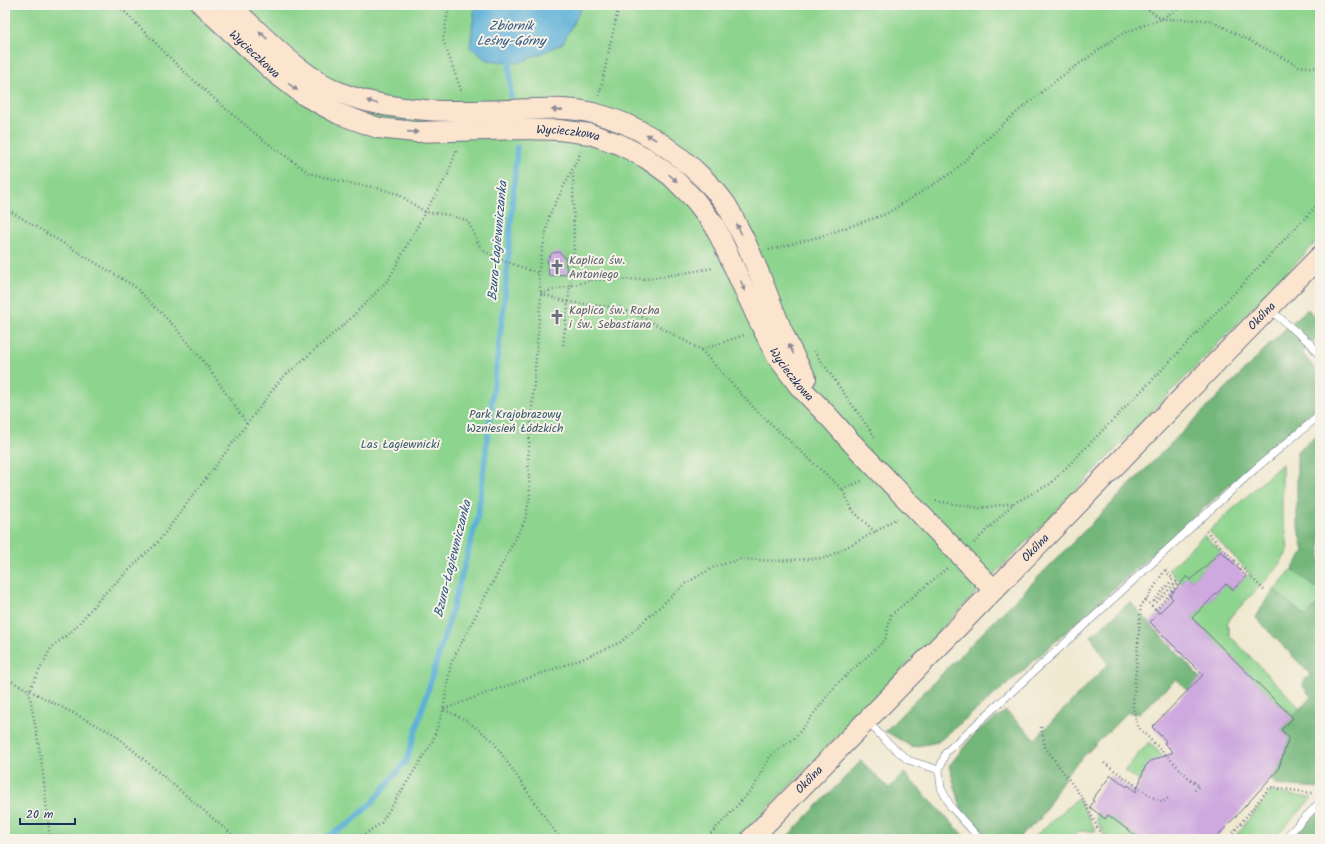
<svg xmlns="http://www.w3.org/2000/svg" width="1325" height="844" viewBox="0 0 1325 844" font-family="Kalam,sans-serif">
	<rect width="100%" height="100%" fill="#f7f3e8"/>
	<filter id="ink" filterUnits="userSpaceOnUse"><feTurbulence type="fractalNoise" baseFrequency=".025" numOctaves="2"/><feDisplacementMap in="SourceGraphic" scale="8" xChannelSelector="R" yChannelSelector="G"/><feConvolveMatrix kernelMatrix="1 2 1 2 8 2 1 2 1" color-interpolation-filters="sRGB"/></filter>
	<filter id="wash" filterUnits="userSpaceOnUse"><feTurbulence type="fractalNoise" baseFrequency=".012" numOctaves="4" result="noise"/><feDisplacementMap in="SourceGraphic" scale="16" xChannelSelector="R" yChannelSelector="G"/><feGaussianBlur stdDeviation="0.9" result="paint"/><feColorMatrix in="noise" values="0 0 0 0 0 0 0 0 0 0 0 0 0 0 0 0 0 1.4 0 .05"/><feComposite in="paint" operator="in"/></filter>
	<g filter="url(#wash)">
		<rect width="100%" height="100%" fill="#f0e8cf"/>
		<g fill="#8dd48e" stroke="#548276">
			<polygon points="5,5 1320,5 1320,238 738,839 5,839"/>
			<polygon points="1282,464 1282,518 1286,532 1288,551 1275,571 1232,615 1227,624 1230,636 1300,708 1293,718 1192,618 1226,584 1233,590 1250,573 1209,531"/>
			<polygon points="1204,535 1221,551 1191,580 1187,576 1181,583 1168,570"/>
			<polygon points="1292,569 1316,588 1320,584 1320,601 1306,617 1274,590"/>
			<polygon points="1149,742 1168,762 1140,782 1124,771"/>
			<polygon points="1271,792 1312,798 1273,839 1233,839"/>
			<polygon points="1078,798 1096,831 1080,831 1066,839 1032,839"/>
			<polygon points="1096,812 1105,819 1108,815 1140,839 1117,839 1105,835 1097,821"/>
		</g>
		<g fill="#72b679" stroke="#46726c">
			<polygon points="1308,309 1320,321 1320,335 1302,353 1320,376 1320,404 1018,675 938,742 912,747 885,731 1289,325"/>
			<polygon points="1320,433 1320,584 1316,588 1292,569 1304,551 1297,521 1297,451"/>
			<polygon points="1274,590 1306,617 1320,601 1320,788 1276,785 1270,778 1289,737 1281,730 1311,697 1303,686 1304,681 1310,674 1256,618 1264,603"/>
			<polygon points="1130,602 1208,686 1196,699 1176,679 1139,714 1128,712 1068,772 1040,819 1017,839 990,839 962,811 949,766 976,732 1006,711 1035,739 1108,664 1091,636"/>
			<polygon points="861,761 889,788 904,773 967,839 785,839"/>
			<polygon points="1320,810 1320,839 1291,839"/>
		</g>
		<polygon fill="#5cb0d8" stroke="#3c709b" points="475,5 583,5 563,43 540,54 518,63 487,60 470,47"/>
		<g fill="none" stroke-linecap="round" stroke-linejoin="round">
			<g stroke="#5cb0d8" stroke-width="5.5">
				<polyline points="509,55 511,96"/>
				<polyline points="323,839 349,824 373,802 407,760 451,614 478,516 505,295 517,147"/>
			</g>
		</g>
		<g id="blocks">
			<g fill="#cea9df">
				<polygon points="559,252 565,257 567,274 549,276 547,260 552,253"/>
				<polygon points="1221,551 1246,576 1233,590 1226,584 1192,618 1293,718 1281,730 1289,737 1278,770 1215,839 1140,839 1108,815 1105,819 1090,807 1094,801 1092,800 1111,775 1127,787 1128,785 1136,792 1145,767 1149,762 1173,752 1164,743 1166,741 1152,727 1203,675 1150,622 1173,599 1170,596 1187,576 1191,580"/>
			</g>
		</g>
	</g>
	<g filter="url(#ink)">
		<use href="#blocks" fill-opacity="0" stroke="#667086" stroke-width="1"/>
		<g fill="none" stroke-linecap="round" stroke-linejoin="round">
			<g stroke="#667086" stroke-width="8">
				<g id="lane">
					<polyline points="1269,309 1311,344 1320,356"/>
					<polyline points="868,722 887,742 908,760 939,770"/>
					<polyline points="980,839 951,807 941,788 939,770 946,752 1255,469 1320,415"/>
					<polyline points="1284,839 1320,802"/>
				</g>
			</g>
			<g stroke="#667086" stroke-width="22">
				<g id="secondary">
					<path id="s1" d="M202,5l72,67 30,23 35,19 39,14 37,4 106,-3 38,1 31,4 29,10 27,14 25,18 24,24 20,26 42,91 19,38 23,31 32,33 21,24 27,28 115,119"/>
					<path d="M230,5c36,33 72,75 119,91 51,17 104,16 157,14 30,-1 62,-4 91,4 42,11 78,36 108,66 8,8 16,17 22,26 5,8 9,18 14,27 24,47 37,99 65,145"/>
					<path id="s2" d="M751,839l569,-583"/>
				</g>
			</g>
			<g stroke="#667086" stroke-width="2.5" stroke-dasharray="1 3" stroke-linecap="butt">
				<polyline points="115,5 123,10 178,66 217,101 258,136 309,173 351,184 374,187 398,194 425,212 449,215 468,221 481,249 496,258 538,273"/>
				<polyline points="449,5 443,40 462,93"/>
				<polyline points="1142,5 1161,19 1209,20 1299,66 1320,68"/>
				<polyline points="599,96 619,5"/>
				<polyline points="5,208 134,286 174,326 208,367 247,424"/>
				<polyline points="769,250 822,236 886,214 953,172 1005,122 1058,79 1121,34 1161,19 1185,5"/>
				<polyline points="541,293 593,280 646,279 714,268"/>
				<polyline points="541,294 568,302 620,308 648,320 701,350 757,411 842,489 853,511 875,532"/>
				<polyline points="563,345 574,252 573,170"/>
				<polyline points="701,350 744,335"/>
				<polyline points="814,351 875,437"/>
				<polyline points="842,489 862,481"/>
				<polyline points="936,501 980,508 1014,503"/>
				<polyline points="1206,531 1235,561 1233,563"/>
				<polyline points="974,543 1014,503 1050,484 1158,374 1320,202"/>
				<polyline points="1235,561 1264,590"/>
				<polyline points="1165,570 1146,600 1141,604 1133,707 1138,727 1189,778 1199,786 1194,791"/>
				<polyline points="1146,600 1159,613"/>
				<polyline points="1156,610 1178,584 1176,582 1156,603 1154,601 1173,579 1165,570"/>
				<polyline points="5,678 114,734 237,839"/>
				<polyline points="444,709 495,690 582,659 621,642 686,583 716,566 741,559 777,561 826,558 875,532 897,518"/>
				<polyline points="444,710 466,720 492,740 560,839"/>
				<polyline points="1041,727 1045,747 1083,799 1103,839"/>
				<polyline points="1104,763 1152,797 1163,802 1168,798"/>
				<polyline points="50,839 42,764 29,691 51,648 74,629 104,594 158,542 281,379 348,321 389,279 425,212 448,174 457,149"/>
				<polyline points="358,839 381,823 432,743 443,710 451,663 525,520 530,496 528,459 541,294 538,273 549,216 581,152"/>
				<polyline points="705,839 723,821 754,787 770,756 795,738 836,685 885,640 891,615 947,568"/>
				<polyline points="1228,839 1270,787 1312,793"/>
			</g>
			<use href="#lane" stroke="#fff" stroke-width="7"/>
			<use href="#secondary" stroke="#fbe5cf" stroke-width="20"/>
		</g>
		<defs><path id="oneway-solid" d="M-6-.8H1V-3.2L6.5 0L1 3.2V.8H-6Z"/></defs>
		<g fill="#8b8a96">
			<use href="#oneway-solid" transform="translate(263 35) rotate(-137)"/>
			<use href="#oneway-solid" transform="translate(293 87) rotate(37)"/>
			<use href="#oneway-solid" transform="translate(372 102) rotate(-164)"/>
			<use href="#oneway-solid" transform="translate(557 110) rotate(-177)"/>
			<use href="#oneway-solid" transform="translate(413 132) rotate(4)"/>
			<use href="#oneway-solid" transform="translate(651 137) rotate(-150)"/>
			<use href="#oneway-solid" transform="translate(673 178) rotate(42)"/>
			<use href="#oneway-solid" transform="translate(739 229) rotate(-117)"/>
			<use href="#oneway-solid" transform="translate(743 286) rotate(66)"/>
			<use href="#oneway-solid" transform="translate(791 349) rotate(-117)"/>
		</g>
	</g>
	<defs>
		<g id="church-bare" transform="scale(1.2)"><path d="M-1.2-6h2.4v3.5h3.3v2.4h-3.3V6h-2.4V-.1h-3.3v-2.4h3.3Z" fill="#6b7280" stroke="#f7f3e8" stroke-width="2.5" paint-order="stroke"/></g>
	</defs>
	<g fill-rule="evenodd">
		<use href="#church-bare" x="557" y="267"/>
		<use href="#church-bare" x="557" y="317"/>
	</g>
	<g text-anchor="middle" dominant-baseline="central" stroke-width="4" stroke-linejoin="round" paint-order="stroke">
		<g font-size="12" fill="#1b2f5e" stroke="#f7f3e8">
			<text stroke="none"><textPath href="#s1" startOffset="72">Wycieczkowa</textPath></text>
			<text stroke="none"><textPath href="#s1" startOffset="408">Wycieczkowa</textPath></text>
			<text stroke="none"><textPath href="#s2" startOffset="731">Okólna</textPath></text>
			<text stroke="none"><textPath href="#s1" startOffset="756">Wycieczkowa</textPath></text>
			<text stroke="none"><textPath href="#s2" startOffset="407">Okólna</textPath></text>
			<text stroke="none"><textPath href="#s2" startOffset="83">Okólna</textPath></text>
		</g>
		<g font-size="12" fill="#5b616d" stroke="#f7f3e8" text-anchor="start">
			<text x="569" y="260">Kaplica św.<tspan x="569" dy="14">Antoniego</tspan></text>
			<text x="569" y="310">Kaplica św. Rocha<tspan x="569" dy="14">i św. Sebastiana</tspan></text>
		</g>
		<g font-size="12" fill="#38586a" stroke="#f7f3e8">
			<text x="515" y="414">Park Krajobrazowy<tspan x="515" dy="14">Wzniesień Łódzkich</tspan></text>
			<text x="400" y="444">Las Łagiewnicki</text>
		</g>
		<g font-size="13" font-style="italic" fill="#2e5683" stroke="#f7f3e8">
			<text x="511" y="26">Zbiornik<tspan x="511" dy="15">Leśny-Górny</tspan></text>
			<text transform="translate(498 241) rotate(-85)">Bzura-Łagiewniczanka</text>
			<text transform="translate(453 559) rotate(-76)">Bzura-Łagiewniczanka</text>
		</g>
	</g>
	<rect width="1325" height="844" fill="none" stroke="#f7f3e8" stroke-width="20"/>
	<path d="M20 818v6h55v-6" fill="none" stroke="#1b2f5e" stroke-width="2"/>
	<text x="26" y="818" font-size="12" fill="#1b2f5e" stroke="#f7f3e8" stroke-width="3" paint-order="stroke">20 m</text>
</svg>
